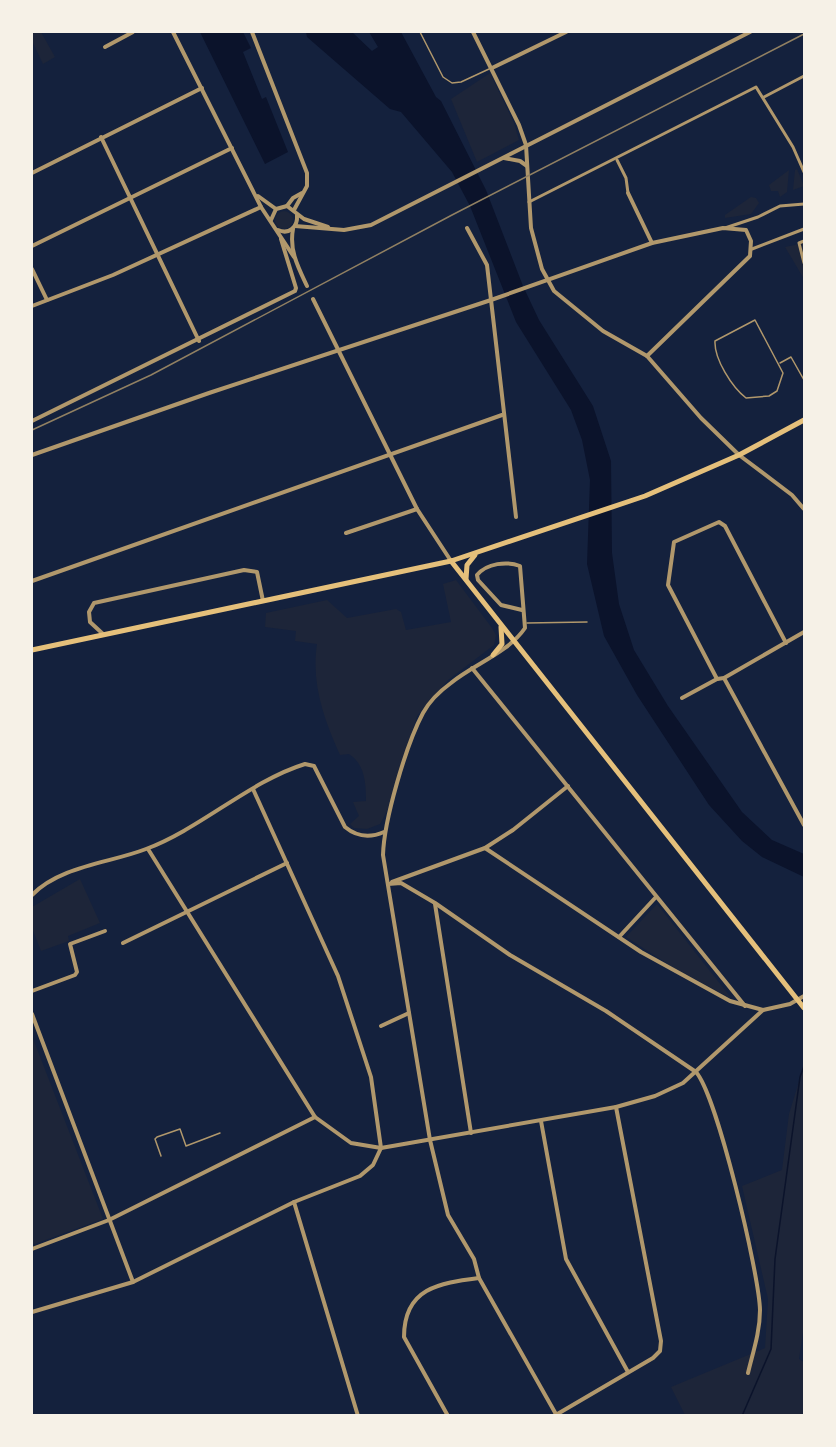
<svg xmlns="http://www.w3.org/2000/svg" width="836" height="1447" viewBox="0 0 836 1447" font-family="Figtree,sans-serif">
	<rect width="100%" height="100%" fill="#14213d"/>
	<g fill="#1d2539">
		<polygon points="32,32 41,32 55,57 43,64 32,41"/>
		<polygon points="490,73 514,123 519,140 477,162 451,99"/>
		<polygon points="797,169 804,186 793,190 795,170"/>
		<polygon points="789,170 787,192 780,197 778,191 771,191 769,185"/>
		<polygon points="751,197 756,198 759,203 751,214 725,218 725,215"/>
		<circle cx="284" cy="220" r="9"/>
		<polygon points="804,243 804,279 785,247"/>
		<path d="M456,580l36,48 4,7 -2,10 -46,35 -31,36 -29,93 -8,15 -13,5 -13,-1 -4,-4 9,-8 -6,-14 13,-1c0,-17 -1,-37 -17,-47l-9,1c-16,-36 -29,-71 -23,-111l-22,-3 1,-10 -31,-4 1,-14 61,-13 20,18 49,-9 5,3 5,18 45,-8 -8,-38z"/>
		<polygon points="80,879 100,923 68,936 69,941 41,951 32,928 32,907"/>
		<polygon points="657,904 732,999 674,968 626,937"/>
		<polygon points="32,1036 103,1219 32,1245"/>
		<polygon points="804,1065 804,1326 799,1359 804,1362 804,1415 685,1415 671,1387 765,1348 768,1299 742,1186 782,1170 789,1114"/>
	</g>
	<g fill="#0b132b">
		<polygon points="200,32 243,32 251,48 243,52 262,99 266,97 288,152 265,164"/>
		<polygon points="306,32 352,32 372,51 378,47 369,32 401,32 436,97 441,101 486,190 523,286 539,320 593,406 611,461 612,553 619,604 634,650 668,706 742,812 772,840 804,854 804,877 762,857 742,841 709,805 637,695 604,636 587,564 590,480 582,440 571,410 516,322 470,206 452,172 401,112 390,109 307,37"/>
	</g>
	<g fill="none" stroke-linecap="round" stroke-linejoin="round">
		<polyline stroke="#0b132b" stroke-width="1.5" points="742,1416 771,1349 775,1259 800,1077 804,1066"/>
		<g stroke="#b1986c" stroke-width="1.5">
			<polyline points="420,32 443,77 452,83 461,82 489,69"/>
			<path d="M755,320l28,53 -6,18 -8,5 -23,2c-14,-11 -32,-39 -31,-57z"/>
			<polyline points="780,363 791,357 804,380"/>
			<polyline points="527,623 587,622"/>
			<polyline points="161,1156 155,1139 157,1137 180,1129 186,1146 220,1133"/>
		</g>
		<g stroke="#b1986c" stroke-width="3">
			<polyline points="764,97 804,76"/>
			<polyline points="617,160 626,178 628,193"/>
			<polyline points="529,202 756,87 793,147 804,172"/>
			<polyline points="725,228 758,217 780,206 804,204"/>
			<polyline points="804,241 799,243 804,263"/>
			<polyline points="752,249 804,229"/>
		</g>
		<g stroke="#b1986c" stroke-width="4">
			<polyline points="173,32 261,207 294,257"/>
			<polyline points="252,32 307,173 307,186 294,210"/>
			<polyline points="473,32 519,125 526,145 531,228 542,269 554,291 603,331 647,356 701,418 739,455 792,495 804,509"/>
			<polyline points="105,47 133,32"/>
			<polyline points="492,68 566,32"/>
			<polyline points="101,137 199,341"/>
			<polyline points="504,158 520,161 527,166"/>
			<polyline points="32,173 202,88"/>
			<polyline points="628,193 652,243"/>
			<polyline points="258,196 276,209"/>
			<polyline points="287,206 293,198 302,193"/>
			<polyline points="271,220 276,209 287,206 304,219 328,227"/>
			<polyline points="295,226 344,230 371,225 750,32"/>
			<polyline points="467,228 487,265 516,517"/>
			<path d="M293,229c-4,21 5,38 14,57"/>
			<path d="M278,230c11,5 20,-3 19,-15"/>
			<polyline points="32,246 232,148"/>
			<polyline points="32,269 47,300"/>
			<polyline points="313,299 417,509 451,561"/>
			<polyline points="32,306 113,275 261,207"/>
			<polyline points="32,421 295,291 296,288 281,239"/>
			<polyline points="32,455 209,393 491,300 652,243 723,228 746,230 751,241 750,256 647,356"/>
			<polyline points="346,533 417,509"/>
			<polyline points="32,581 502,415"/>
			<path d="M522,610l-21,-5 -23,-25 -1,-5c10,-12 30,-14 43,-9l5,62c-17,25 -51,36 -74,55 -11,8 -22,19 -28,30 -17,32 -39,107 -40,142l47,285 18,75 26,44 5,19 78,138"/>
			<polyline points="103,634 90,622 89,612 94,603 244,570 257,572 263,601"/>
			<polyline points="472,668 745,1006"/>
			<polyline points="724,678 804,825"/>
			<polyline points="717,679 668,585 674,542 719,522 725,526 786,643"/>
			<polyline points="682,698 717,679 724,678 804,632"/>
			<polyline points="485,848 641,952 730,1001 763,1010 790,1004 804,996"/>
			<polyline points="148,849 315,1117 351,1143 381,1148 616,1107 655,1096 683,1083 763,1010"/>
			<polyline points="392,882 485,848 513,830 568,786"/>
			<path d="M388,884l13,-1 34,20 75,52 96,56 90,61c21,24 63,201 64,238 0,22 -7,42 -12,63"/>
			<path d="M32,895c28,-29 78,-32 114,-46 54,-20 104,-68 159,-85l9,2 31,61c12,10 25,11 39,5"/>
			<polyline points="435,904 471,1133"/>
			<polyline points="619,937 656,897"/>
			<polyline points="123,943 287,863"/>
			<polyline points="32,991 75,975 77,972 70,944 105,931"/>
			<polyline points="32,1014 133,1282"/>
			<polyline points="381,1026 409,1013"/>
			<polyline points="541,1121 566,1259 628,1372"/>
			<polyline points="294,1202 358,1416"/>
			<polyline points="32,1249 109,1220 315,1117"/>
			<polyline points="32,1312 133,1282 294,1202 360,1176 373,1165 381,1148 371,1077 338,976 253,789"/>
			<path d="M448,1416l-44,-79c0,-49 35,-54 75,-59"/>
			<polyline points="554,1416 653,1358 660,1351 661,1341 616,1107"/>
		</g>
		<g stroke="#e5c07b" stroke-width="5">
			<polyline points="451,561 804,1008"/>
			<polyline points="466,579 467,565 475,555"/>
			<polyline points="32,650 451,561 645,496 739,455 804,420"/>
			<polyline points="493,655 502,644 501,627"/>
		</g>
		<polyline stroke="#918062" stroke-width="1.5" points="32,430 151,375 452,215 804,34"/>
	</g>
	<rect width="836" height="1447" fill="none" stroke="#f6f1e7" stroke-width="66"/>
</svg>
